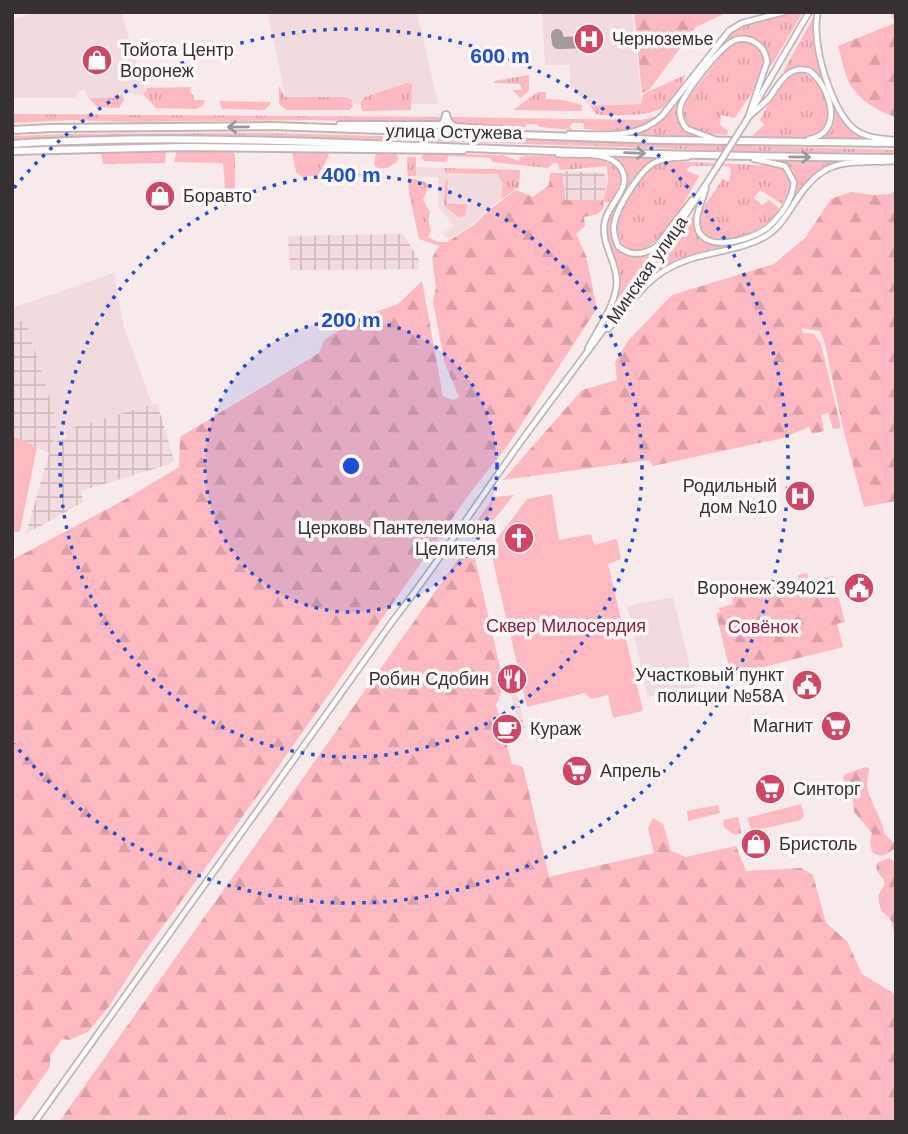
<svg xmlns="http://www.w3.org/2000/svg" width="908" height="1134" viewBox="0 0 908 1134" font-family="Helvetica,sans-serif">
	<defs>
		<pattern id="industrial-grid" width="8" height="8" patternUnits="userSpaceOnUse" patternTransform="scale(1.75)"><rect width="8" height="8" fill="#f2dbdd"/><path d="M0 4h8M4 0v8" fill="none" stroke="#d0bcbe"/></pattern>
		<pattern id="grass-tufts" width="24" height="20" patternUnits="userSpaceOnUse" patternTransform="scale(1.75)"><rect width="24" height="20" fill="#feb9c1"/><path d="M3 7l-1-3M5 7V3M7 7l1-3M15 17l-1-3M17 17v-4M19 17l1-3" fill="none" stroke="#daa0a6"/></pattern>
		<pattern id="forest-firs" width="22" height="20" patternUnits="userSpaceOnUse" patternTransform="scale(1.75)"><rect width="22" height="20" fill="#feb9c1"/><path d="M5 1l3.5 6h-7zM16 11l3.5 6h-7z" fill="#daa0a6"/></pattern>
	</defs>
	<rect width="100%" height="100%" fill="#f8e9ea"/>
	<g fill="#f2dbdd">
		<polygon points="36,12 121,12 146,92 135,96 133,92 113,98 88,98 85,90 77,92 77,98 12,98 12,20"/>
		<polygon points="267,12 417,12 438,104 287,103"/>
		<polygon points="632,12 642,104 590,106 570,86 570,65 545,65 542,13"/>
		<polygon points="407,167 519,170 518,187 489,208 470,226 449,239 442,234 454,226 438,206 438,177 408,176"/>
		<polygon points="114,273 124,327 152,404 58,432 60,440 52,442 57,422 25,321 12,324 12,308"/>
		<polygon points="673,597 695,687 648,697 627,606"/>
	</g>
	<g fill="url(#industrial-grid)">
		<polygon points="563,171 604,173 607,181 603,200 565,200"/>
		<polygon points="403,234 419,260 419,269 290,270 288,236"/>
		<polygon points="25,320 57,422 53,442 67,438 65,430 157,403 174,460 170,464 81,491 83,502 26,534 49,453 12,436 12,324"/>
		<polygon points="517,693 525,728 519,729 511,694"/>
	</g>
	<g fill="url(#grass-tufts)">
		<path d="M790,12h13l-32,54c-2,-5 -2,-11 -4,-15 -3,-5 -7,-9 -12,-12 -23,-13 -39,13 -51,29 -10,12 -28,28 -27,46 1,12 9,19 20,23l-58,-3 14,-6 10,-9 68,-86 15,-9z"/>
		<path d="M813,18c1,39 17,114 63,123l-56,-1c6,-4 12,-10 14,-17 4,-12 -12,-50 -25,-55 -10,-3 -19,2 -26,4z"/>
		<path d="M742,41l16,6c16,22 -11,51 -23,71l-14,-3 -1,10 8,6 -1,4 -26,-2 -13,-5 -5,-12 4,-17 42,-53z"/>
		<path d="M802,73c18,4 37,43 20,59 -11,10 -55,4 -70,4l12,-11 -4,-5c10,-17 20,-44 42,-47z"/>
		<polygon points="529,75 529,91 520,98 513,90 522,90 520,84 494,83 494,81"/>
		<path d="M685,75c-11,45 -48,40 -84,40l-5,-1 -6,-8 51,-2 2,-10z"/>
		<polygon points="407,83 412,84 411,110 363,111 361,108 361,102 365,97"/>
		<polygon points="279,86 285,97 347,97 352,100 353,106 350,110 286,110 279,104"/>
		<polygon points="191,87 190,92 193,95 194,100 205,100 203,106 196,109 156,108 143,94 147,91 146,88"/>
		<polygon points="538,92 546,92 546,99 563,100 582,105 582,111 513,110"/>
		<polygon points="123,95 124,100 119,108 97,107 89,98 114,98"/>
		<polygon points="219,101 271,102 269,106 264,110 222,109"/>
		<polygon points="12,114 439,117 442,120 437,123 315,120 128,122 73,120 12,123"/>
		<path d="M659,116c-21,20 -49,14 -75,13v-6h-12l-2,4 2,3 -32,-3 -4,-3h-9l-2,3 -70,-3 -4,-4 1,-3 188,3z"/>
		<polygon points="268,133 896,150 896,153 744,151 241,135 12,139 12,136 69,134"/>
		<polygon points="177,149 232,150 235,155 235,190 225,189 223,163 174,162"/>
		<polygon points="103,150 163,150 166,151 165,163 103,164 101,152"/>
		<polygon points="295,150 325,151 329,155 318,175 302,177 296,172 292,152"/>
		<polygon points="376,153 395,153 398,157 397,162 387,168 376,168 374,164"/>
		<path d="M425,153l78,2 16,6 1,-4 4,-1c31,1 130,-9 87,48l-8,-3 5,-20 -1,-15 -42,4 -6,-1 -1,-6h-5l-5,5 -56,-6 -1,-4 -43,-2 -1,6 -23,-1 -3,-4z"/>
		<path d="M609,156l51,1c-18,7 -46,49 -49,68 -1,11 2,18 9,26l19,6 17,-7 -42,54c16,-37 -11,-50 -8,-79 3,-18 24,-30 20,-50 -2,-9 -9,-15 -17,-19z"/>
		<polygon points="407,157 416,157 416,176 408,176"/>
		<path d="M669,161l111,5 6,4 5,16 -9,18 -22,-14 -6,8 8,7 7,-5 9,7 1,4c-16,19 -40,30 -65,29l-12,-7 -3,-12 2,-10 21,-31 2,-1 5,3 2,-12 -2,-4h-38l-5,4 13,6c-14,23 -39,82 -71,74 -6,-5 -11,-10 -12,-18 -1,-15 25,-57 38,-66 4,-4 9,-5 15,-5z"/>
		<path d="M780,161l58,1c-36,8 -41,48 -67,68 -22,17 -58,19 -83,27 -14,5 -26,15 -38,21l44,-64c0,35 20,34 48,26 9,-3 18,-4 26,-9 20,-13 45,-58 12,-70z"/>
		<polygon points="444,168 520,170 519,187 501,199 503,183 497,174 445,173"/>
		<polygon points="408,178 426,182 429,186 423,200 430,212 428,219 431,231 428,237 419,239 409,193"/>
		<polygon points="445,180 448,181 447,204 467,204 466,215 459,217 444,206"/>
		<polygon points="738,817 742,833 734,835 724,827 723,820"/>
	</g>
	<g fill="url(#forest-firs)">
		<polygon points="634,12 728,12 696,27 649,90 642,93"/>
		<path d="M890,12h6v105c-17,-5 -37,-17 -46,-33 -6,-10 -8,-26 -12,-38l57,-23z"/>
		<polygon points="550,173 563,173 565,200 603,200 604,207 598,214 584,217 585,226 576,234 586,256 597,308 508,445 470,493 264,787 140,958 110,1005 88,1032 69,1040 62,1039 50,1056 50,1067 12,1121 12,560 124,500 179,467 180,437 319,353 324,340 359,318 398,304 422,281 443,396 453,400 459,397 445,364 433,302 436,287 432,258 439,246 419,239 428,237 438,242 447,242 474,225 489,210 516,190 533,197 549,185"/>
		<polygon points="896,191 896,501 864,507 843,428 824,340 820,331 801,328 803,333 814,334 821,344 841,428 833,429 828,413 821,415 824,431 812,434 809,427 783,438 653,466 649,460 503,480 582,390 617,380 615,362 628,341 672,295 774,264 805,238 831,199 851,192 873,195 890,194"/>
		<polygon points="471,541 504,685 496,705 512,764 523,767 549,877 654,853 648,828 653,818 663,824 671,851 686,857 736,846 746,871 801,868 813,875 826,923 847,941 862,974 896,995 896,1122 59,1122"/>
		<polygon points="807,573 809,581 833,576 845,622 837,624 843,647 731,675 716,613 720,612 719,608 733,604 731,595 750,590 749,587 775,580 779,592 800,587 798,575"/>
		<path d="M866,767l3,1c0,6 -2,12 -2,17 2,17 15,31 17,48l10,10v6c-8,6 -13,10 -22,3l-2,-10 2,-9 -18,-21 -2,-17 -9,-17 2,-4z"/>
		<path d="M889,858l7,4v77c-6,-15 1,-17 -15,-28l-3,-15 6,-11v-6c-5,-5 -10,-9 -6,-17z"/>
	</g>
	<g fill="#feb9c1">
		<polygon points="12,436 37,447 20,531 12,533"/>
		<polygon points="552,494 559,540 591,534 594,545 617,539 621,559 608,564 643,711 613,718 608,695 591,699 585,693 527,707 490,548 527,499"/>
		<polygon points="514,495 479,538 476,538 474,525 494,497"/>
		<polygon points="801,804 804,816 801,820 752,831 747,818"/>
		<polygon points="718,805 720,813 688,821 687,811"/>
	</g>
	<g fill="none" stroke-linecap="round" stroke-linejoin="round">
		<polyline stroke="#a59a9a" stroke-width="12" points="557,35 558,43 590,42 589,33"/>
		<g stroke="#c3b5b6" stroke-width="8">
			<g id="minor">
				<path d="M818,12c-8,29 13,98 36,117 12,9 27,10 42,11"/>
				<polyline points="753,108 809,12"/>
				<path d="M748,117c7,-6 16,-13 22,-20 10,-15 19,-33 40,-26 20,16 35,62 -1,68"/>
				<path d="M569,134c33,0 68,6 93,-18l67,-85 13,-8 42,-11"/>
				<path d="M714,139l-27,-10c-5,-6 -8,-12 -7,-20 2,-15 41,-63 55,-69 7,-2 15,-1 21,3 7,4 10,11 11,19l-19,56"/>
				<path d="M558,154c18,2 50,-4 62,13 14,20 -11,35 -15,54 -6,23 16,44 11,68 -3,19 -19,42 -28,59"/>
				<path d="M688,157c-10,1 -23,0 -32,5 -15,6 -40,47 -42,63 -1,7 1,14 4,21 12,11 25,9 38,1l36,-47"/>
				<path d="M706,188c-3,11 -11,26 -9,37 4,30 54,15 70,3 13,-11 26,-29 27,-46l-9,-16 -31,-7"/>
				<path d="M608,329c19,-20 36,-48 61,-61 30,-17 68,-15 97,-32 14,-9 22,-23 31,-37 29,-44 51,-35 99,-38"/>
				<path d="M35,1122l357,-500c46,-59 87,-122 130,-182 63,-86 128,-170 186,-259"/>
			</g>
		</g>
		<g stroke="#c3b5b6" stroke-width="10">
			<g id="major">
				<polyline points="446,116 450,124 455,127 500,130"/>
				<polyline points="340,125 440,125 444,123 446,115"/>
				<polyline points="12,130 51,128 272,126 660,140 896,143"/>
				<path d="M12,144c170,-11 339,0 508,6 125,4 250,7 376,8"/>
				<polyline points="12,151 185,147 463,150"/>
			</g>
		</g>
		<use href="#minor" stroke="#fff" stroke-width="4.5"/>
		<use href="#major" stroke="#fff" stroke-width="6"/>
		<g stroke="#c3b5b6" stroke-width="8" stroke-linecap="butt">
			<polyline id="minor-bridge" points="708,181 748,118"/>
		</g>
		<use href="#minor-bridge" stroke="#fff" stroke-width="4.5"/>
	</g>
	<defs><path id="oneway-shaft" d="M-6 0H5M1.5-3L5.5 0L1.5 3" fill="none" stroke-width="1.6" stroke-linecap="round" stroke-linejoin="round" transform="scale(1.75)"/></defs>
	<g stroke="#9b9898">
		<use href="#oneway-shaft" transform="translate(238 127) rotate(179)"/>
		<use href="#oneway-shaft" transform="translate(635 153) rotate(2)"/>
		<use href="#oneway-shaft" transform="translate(800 157) rotate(1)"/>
	</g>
	<circle cx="351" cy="466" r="146" fill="#1d4ed8" fill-opacity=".12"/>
	<g fill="none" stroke="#1d4ed8" stroke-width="3.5" stroke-dasharray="3.5 7">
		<circle cx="351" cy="466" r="146"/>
		<circle cx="351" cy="466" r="291"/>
		<path d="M14 188A437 437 0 1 1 14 744"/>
	</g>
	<defs>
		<g id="hospital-disc" transform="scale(1.575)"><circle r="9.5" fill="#d44564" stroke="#fff9f9"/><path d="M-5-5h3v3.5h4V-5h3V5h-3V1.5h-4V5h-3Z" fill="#fff"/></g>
		<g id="shop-disc" transform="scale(1.575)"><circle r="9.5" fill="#d44564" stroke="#fff9f9"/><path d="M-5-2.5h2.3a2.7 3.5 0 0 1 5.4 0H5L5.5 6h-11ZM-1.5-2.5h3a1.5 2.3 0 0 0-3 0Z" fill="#fff"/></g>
		<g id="church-disc" transform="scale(1.575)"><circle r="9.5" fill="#d44564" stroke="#fff9f9"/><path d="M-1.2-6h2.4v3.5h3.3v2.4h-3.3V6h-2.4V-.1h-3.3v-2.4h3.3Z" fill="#fff"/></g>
		<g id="civic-disc" transform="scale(1.575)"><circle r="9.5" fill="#d44564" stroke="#fff9f9"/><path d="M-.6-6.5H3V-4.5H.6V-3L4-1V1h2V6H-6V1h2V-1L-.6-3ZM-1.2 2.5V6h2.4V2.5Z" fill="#fff"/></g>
		<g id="restaurant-disc" transform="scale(1.575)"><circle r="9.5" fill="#d44564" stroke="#fff9f9"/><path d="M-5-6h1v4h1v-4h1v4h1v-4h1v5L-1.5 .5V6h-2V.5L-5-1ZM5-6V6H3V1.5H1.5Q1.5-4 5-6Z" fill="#fff"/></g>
		<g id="supermarket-disc" transform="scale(1.575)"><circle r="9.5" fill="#d44564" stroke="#fff9f9"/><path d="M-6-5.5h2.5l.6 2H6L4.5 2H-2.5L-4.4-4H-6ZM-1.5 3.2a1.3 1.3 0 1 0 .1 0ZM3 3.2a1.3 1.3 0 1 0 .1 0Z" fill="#fff"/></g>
		<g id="cafe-disc" transform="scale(1.575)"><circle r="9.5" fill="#d44564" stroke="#fff9f9"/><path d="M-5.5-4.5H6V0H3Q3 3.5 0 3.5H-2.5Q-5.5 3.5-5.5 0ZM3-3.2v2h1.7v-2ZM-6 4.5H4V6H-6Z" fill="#fff"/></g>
	</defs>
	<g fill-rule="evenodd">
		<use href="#hospital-disc" x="589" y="39"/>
		<use href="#shop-disc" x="97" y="60"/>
		<use href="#shop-disc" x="160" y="196"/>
		<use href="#hospital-disc" x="800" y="496"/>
		<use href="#church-disc" x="519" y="538"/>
		<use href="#civic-disc" x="859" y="588"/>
		<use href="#restaurant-disc" x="512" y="679"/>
		<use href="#civic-disc" x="807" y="685"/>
		<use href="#supermarket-disc" x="836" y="726"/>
		<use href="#cafe-disc" x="507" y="729"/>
		<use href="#supermarket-disc" x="577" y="771"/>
		<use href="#supermarket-disc" x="770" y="789"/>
		<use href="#shop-disc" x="756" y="844"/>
	</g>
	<g text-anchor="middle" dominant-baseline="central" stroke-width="7" stroke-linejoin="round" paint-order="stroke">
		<g font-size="18" fill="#373132" stroke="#fff9f9" text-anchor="start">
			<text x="612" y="39">Черноземье</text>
			<text x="120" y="50">Тойота Центр<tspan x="120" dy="21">Воронеж</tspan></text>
			<text x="183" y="196">Боравто</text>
			<text x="777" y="486" text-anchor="end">Родильный<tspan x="777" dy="21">дом №10</tspan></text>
			<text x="496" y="528" text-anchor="end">Церковь Пантелеимона<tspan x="496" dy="21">Целителя</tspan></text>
			<text x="836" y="588" text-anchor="end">Воронеж 394021</text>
			<text x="784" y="675" text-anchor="end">Участковый пункт<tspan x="784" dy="21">полиции №58А</tspan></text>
			<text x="489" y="679" text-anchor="end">Робин Сдобин</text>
			<text x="813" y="726" text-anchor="end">Магнит</text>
			<text x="530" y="729">Кураж</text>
			<text x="600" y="771">Апрель</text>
			<text x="793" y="789">Синторг</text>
			<text x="779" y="844">Бристоль</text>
		</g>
		<g font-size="18" fill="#373132" stroke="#fff9f9">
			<text transform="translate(454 132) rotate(1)">улица Остужева</text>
			<text transform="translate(647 270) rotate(-55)">Минская улица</text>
		</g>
		<g font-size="18" fill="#941e3d" stroke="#fff9f9">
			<text x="566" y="626">Сквер Милосердия</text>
			<text x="763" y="627">Совёнок</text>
		</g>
	</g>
	<circle cx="351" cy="466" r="10" fill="#1d4ed8" stroke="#fff9f9" stroke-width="3.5"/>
	<g font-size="21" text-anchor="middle" font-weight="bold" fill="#1d4ed8" stroke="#fff9f9" stroke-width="7" stroke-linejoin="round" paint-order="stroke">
		<text x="500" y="63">600 m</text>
		<text x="351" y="182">400 m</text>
		<text x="351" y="327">200 m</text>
	</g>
	<rect width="908" height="1134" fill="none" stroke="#373132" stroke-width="28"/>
</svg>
